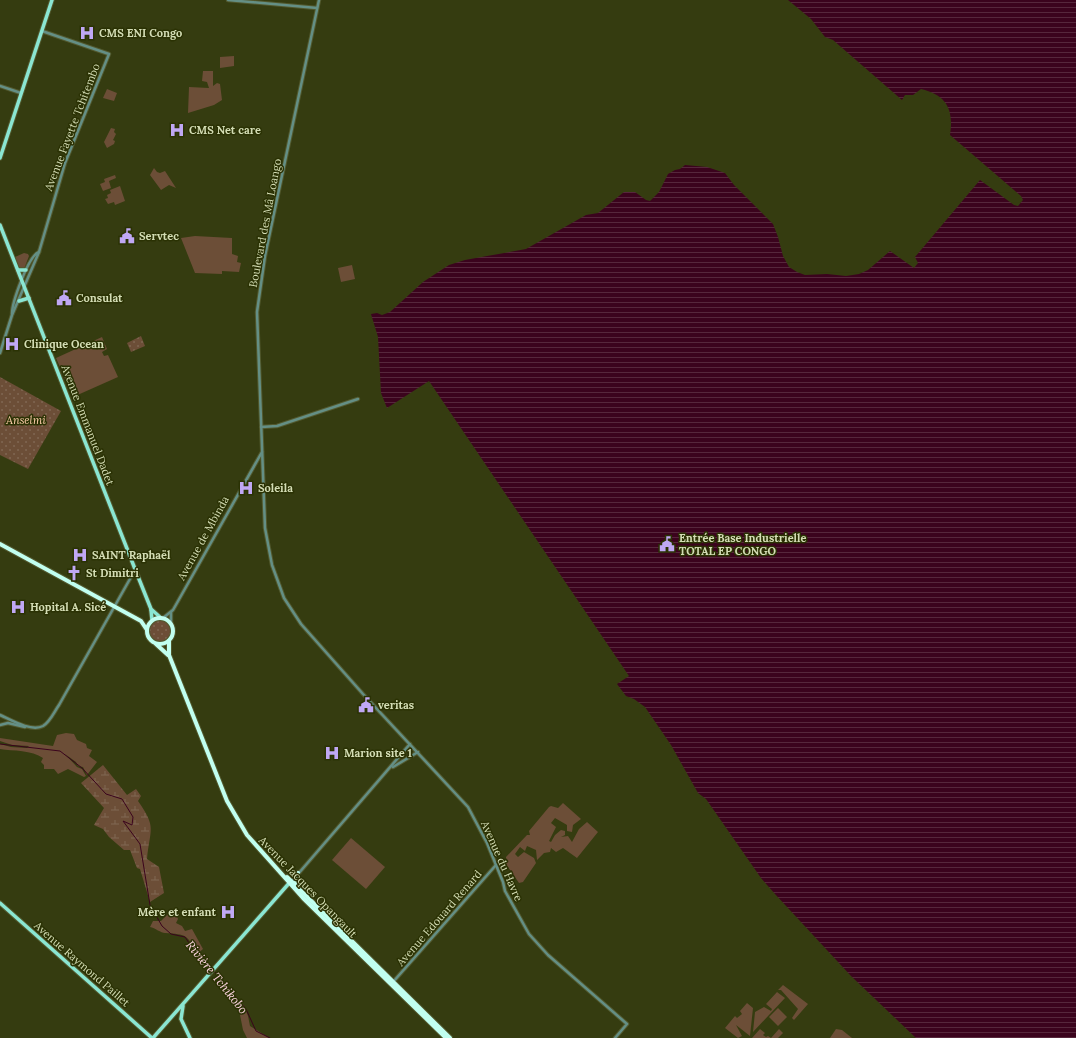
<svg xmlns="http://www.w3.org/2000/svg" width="1076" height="1038" viewBox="0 0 1076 1038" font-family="Lora,serif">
	<defs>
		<pattern id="wetland-marsh" width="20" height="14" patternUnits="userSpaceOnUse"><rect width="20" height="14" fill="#6c4e37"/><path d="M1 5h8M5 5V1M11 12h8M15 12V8" fill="none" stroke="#806752"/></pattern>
		<pattern id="park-dots" width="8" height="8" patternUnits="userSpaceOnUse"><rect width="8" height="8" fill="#6c4e37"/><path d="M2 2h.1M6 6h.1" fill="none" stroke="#806752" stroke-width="1.8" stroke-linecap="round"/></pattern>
		<pattern id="water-rules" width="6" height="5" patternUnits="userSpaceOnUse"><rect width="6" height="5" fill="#3b031d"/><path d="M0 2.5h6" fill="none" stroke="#56273c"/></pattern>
	</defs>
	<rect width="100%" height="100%" fill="#353c10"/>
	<g fill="#6c4e37">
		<polygon points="234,56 234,66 220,68 220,57"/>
		<polygon points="203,71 213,71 213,86 217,83 220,84 222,100 214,105 188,113 189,87 209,88 207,82 202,81"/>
		<polygon points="107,89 117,93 114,101 103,98"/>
		<polygon points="111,128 115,129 114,132 116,134 113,140 115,141 114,144 107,148 104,142"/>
		<polygon points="154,168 157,172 160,173 165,171 176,188 169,185 161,190 150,175"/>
		<polygon points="115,175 116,178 109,181 111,188 103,191 100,184 105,182 104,179"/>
		<polygon points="120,186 125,201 115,205 114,202 108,204 105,199 108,198 107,195 111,193 110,190"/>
		<polygon points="195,236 232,238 232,254 238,256 237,262 241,263 239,272 222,271 222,274 195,273 181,238"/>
		<polygon points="24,253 28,254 29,256 24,269 20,270 15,257"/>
		<polygon points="352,265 355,279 341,282 338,268"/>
		<polygon points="102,337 107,349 102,352 104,356 108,355 118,377 73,397 56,358"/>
		<path d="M66,733l8,1 3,6 9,4 1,4 5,2 -3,6 8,6 -10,13 -4,-8 -5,-1 -2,-4 -11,-8 12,13 5,2 4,7 -2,1 -16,-8 -10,5 -4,-5h-10v-4l-3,-3 2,-4c-11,-8 -30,-7 -43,-9v-5l11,3 16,1 2,-2 -17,-1 -12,-4v-3l53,8 4,-11z"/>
		<polygon points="563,803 581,819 573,825 572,832 567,831 567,825 555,818 551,823 556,827 549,841 551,842 555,835 561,830 565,831 565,835 561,837 568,836 572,842 579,829 587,822 598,832 577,858 563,848 556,852 551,848 550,852 544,853 537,860 536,850 527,846 525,851 520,847 515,854 518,857 524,852 534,858 536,863 523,882 519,883 506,864 506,857 527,835 530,835 529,831 549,807 551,806 558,808"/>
		<polygon points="351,838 385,867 366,889 332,860"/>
		<path d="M169,913l8,3 1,3 -2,4 6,3 3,5 7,-2 11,20 -5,4c-13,-20 -11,-18 -33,-20 -4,0 -10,-5 -15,-6l3,-6h8z"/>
		<polygon points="783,985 808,1004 794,1020 792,1018 798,1009 781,990 778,990"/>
		<polygon points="777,992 785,998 753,1032 755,1012 764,1007 771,1011 772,1009 766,1004"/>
		<polygon points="242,1002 248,1016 250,1026 269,1038 247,1038 243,1030 240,1015 243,1012"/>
		<polygon points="747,1003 753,1008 750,1036 736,1025 742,1036 738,1038 725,1028 735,1016 737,1018 742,1014 740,1011"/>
		<polygon points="778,1008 787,1017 778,1026 769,1017"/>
		<polygon points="760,1029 765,1033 763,1035 766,1037 768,1036 771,1038 779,1029 783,1033 778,1038 752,1038"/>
		<polygon points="836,1029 842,1030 852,1038 830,1038"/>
	</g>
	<path fill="url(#wetland-marsh)" d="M103,765l24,30 9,-6 5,7 -3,5c19,27 12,27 9,58l12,8 5,26 -14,9 -10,-33 -3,-1 -7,-18h-6l-15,-13 -6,-8 -9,-4 10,-17 -23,-25z"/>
	<g fill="url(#park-dots)">
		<polygon points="141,336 145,346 131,352 127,343"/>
		<polygon points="0,377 61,411 28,469 0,455"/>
		<circle cx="160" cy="632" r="12"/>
	</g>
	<path fill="url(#water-rules)" d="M788,0h288v1038h-160l-65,-62 -76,-82 -14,-16 -55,-79 -8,-6 -27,-48 -26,-38 -11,-8 -8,-3 -9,-12 12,-8 -200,-295 -42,27 -6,-15 -3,-56 -7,-23 6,-1 5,2 8,-3 33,-30 26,-17 16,-5 61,-11 60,-34 12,-2 26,-21h11l11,8 4,1 9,-9 9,-18 7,-4 5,-1 5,-4 22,2 18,6 9,12 39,39 5,13 5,19 6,11 8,5 8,3 22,-1 19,2 13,-2 9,-4 22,-19 24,17 4,-5 -3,-6 65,-77 34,25 4,1 5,-6 -2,-4 -71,-61c4,-25 -3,-40 -29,-46l-8,6h-8l-3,5 -69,-60 -8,-3 -14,-18z"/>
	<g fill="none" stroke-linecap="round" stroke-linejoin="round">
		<g stroke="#3b031d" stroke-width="1">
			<polyline points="0,744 60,751 82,768 106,794 122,799 133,817 132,825 123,821 140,844 150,905 162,926 171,934 185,937 195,952 212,969"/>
			<polyline points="214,971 246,1009 256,1031 270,1038"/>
		</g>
		<g stroke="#52592e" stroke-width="4.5">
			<g id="minor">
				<polyline points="228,0 317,8"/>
				<polyline points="319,0 265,256 257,312 265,528 272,565 284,598 301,624 363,694 468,807 487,843 503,882 505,891 529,934 548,955 627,1024 615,1038"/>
				<polyline points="0,86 21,93"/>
				<path d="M12,314c0,-11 16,-58 27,-62"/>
				<polyline points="0,353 12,315 39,252 65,163 109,54 42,31"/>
				<polyline points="261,427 277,426 358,399"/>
				<polyline points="163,618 173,610 262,452"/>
				<polyline points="171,624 171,612"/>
				<path d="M0,715c11,5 31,17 43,11 7,-4 11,-14 16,-21l76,-135"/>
				<polyline points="0,725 8,723 25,727"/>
				<polyline points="393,767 418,752"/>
				<polyline points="292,881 410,744"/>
				<polyline points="393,982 496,865"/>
			</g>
		</g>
		<g stroke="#52592e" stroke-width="5.5">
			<g id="major">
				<polyline points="0,158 52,0"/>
				<polyline points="0,225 135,569 151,609 161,618"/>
				<polyline points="18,270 26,270"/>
				<polyline points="19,301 29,298"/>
				<polyline points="151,610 152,620"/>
				<polyline points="0,903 152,1038"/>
				<polyline points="183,1006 181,1019 190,1038"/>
				<polyline points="153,1038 291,881"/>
			</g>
		</g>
		<g stroke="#52592e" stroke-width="6">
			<g id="highway">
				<polyline points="0,544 141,621 147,630"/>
				<circle cx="160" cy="631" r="13"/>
				<polyline points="169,641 169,655 227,801 247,835 303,898 446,1038"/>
				<polyline points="156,644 168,655"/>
				<polyline points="287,877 450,1038"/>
				<polyline points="297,885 296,881 298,873"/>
			</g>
		</g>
		<use href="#minor" stroke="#648f85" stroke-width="2.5"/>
		<use href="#major" stroke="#8ae6d2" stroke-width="3.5"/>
		<use href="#highway" stroke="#c1fff0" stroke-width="4"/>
	</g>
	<defs>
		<g id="hospital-bare" transform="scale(1.2)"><path d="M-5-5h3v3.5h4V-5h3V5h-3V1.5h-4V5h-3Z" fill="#c0a8f4" stroke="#2b3204" stroke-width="2.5" paint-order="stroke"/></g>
		<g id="civic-bare" transform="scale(1.2)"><path d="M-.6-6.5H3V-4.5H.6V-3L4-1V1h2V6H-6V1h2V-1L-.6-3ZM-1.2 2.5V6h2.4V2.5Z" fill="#c0a8f4" stroke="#2b3204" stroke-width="2.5" paint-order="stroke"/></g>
		<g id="church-bare" transform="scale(1.2)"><path d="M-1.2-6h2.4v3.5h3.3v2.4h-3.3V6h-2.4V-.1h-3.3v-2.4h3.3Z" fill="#c0a8f4" stroke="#2b3204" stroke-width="2.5" paint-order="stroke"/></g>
	</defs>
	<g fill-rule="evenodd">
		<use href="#hospital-bare" x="87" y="33"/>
		<use href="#hospital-bare" x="177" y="130"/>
		<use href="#civic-bare" x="127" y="236"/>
		<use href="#civic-bare" x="64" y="298"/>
		<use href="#hospital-bare" x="12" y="344"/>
		<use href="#hospital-bare" x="246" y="488"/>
		<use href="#civic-bare" x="667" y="544"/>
		<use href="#hospital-bare" x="80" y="555"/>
		<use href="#church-bare" x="74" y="573"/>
		<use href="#hospital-bare" x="18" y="607"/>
		<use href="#civic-bare" x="366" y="705"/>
		<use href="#hospital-bare" x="332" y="753"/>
		<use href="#hospital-bare" x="228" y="912"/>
	</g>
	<g text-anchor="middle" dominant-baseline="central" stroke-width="3" stroke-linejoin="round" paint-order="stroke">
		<g font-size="11" font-weight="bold" fill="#d4ddb5" stroke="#2b3204" text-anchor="start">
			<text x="99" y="33">CMS ENI Congo</text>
			<text x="189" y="130">CMS Net care</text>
			<text x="139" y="236">Servtec</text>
			<text x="76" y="298">Consulat</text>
			<text x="24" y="344">Clinique Ocean</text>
			<text x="258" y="488">Soleila</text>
			<text x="679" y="538">Entrée Base Industrielle<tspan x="679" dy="13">TOTAL EP CONGO</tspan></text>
			<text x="92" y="555">SAINT Raphaël</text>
			<text x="86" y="573">St Dimitri</text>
			<text x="30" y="607">Hopital A. Sicé</text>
			<text x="378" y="705">veritas</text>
			<text x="344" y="753">Marion site 1</text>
			<text x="216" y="912" text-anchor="end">Mère et enfant</text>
		</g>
		<g font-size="11" fill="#d4ddb5" stroke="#2b3204">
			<text transform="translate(72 127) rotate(-69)">Avenue Fayette Tchitembo</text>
			<text transform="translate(265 223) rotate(-79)">Boulevard des Mâ Loango</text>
			<text transform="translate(88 425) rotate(69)">Avenue Emmanuel Dadet</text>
			<text transform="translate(203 538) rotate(-61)">Avenue de Mbinda</text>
			<text transform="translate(502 861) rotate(66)">Avenue du Havre</text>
			<text transform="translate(308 887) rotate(46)">Avenue Jacques Opangault</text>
			<text transform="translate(439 918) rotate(-49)">Avenue Edouard Renard</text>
			<text transform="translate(82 964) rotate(41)">Avenue Raymond Paillet</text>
		</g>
		<g font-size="11" font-style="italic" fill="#fccdaa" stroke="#2b3204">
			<text x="26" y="420">Anselmi</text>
		</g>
		<g font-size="12" font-style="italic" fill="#fdd5e1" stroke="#2b3204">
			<text transform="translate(217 977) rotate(51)">Rivière Tchikobo</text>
		</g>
	</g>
</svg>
